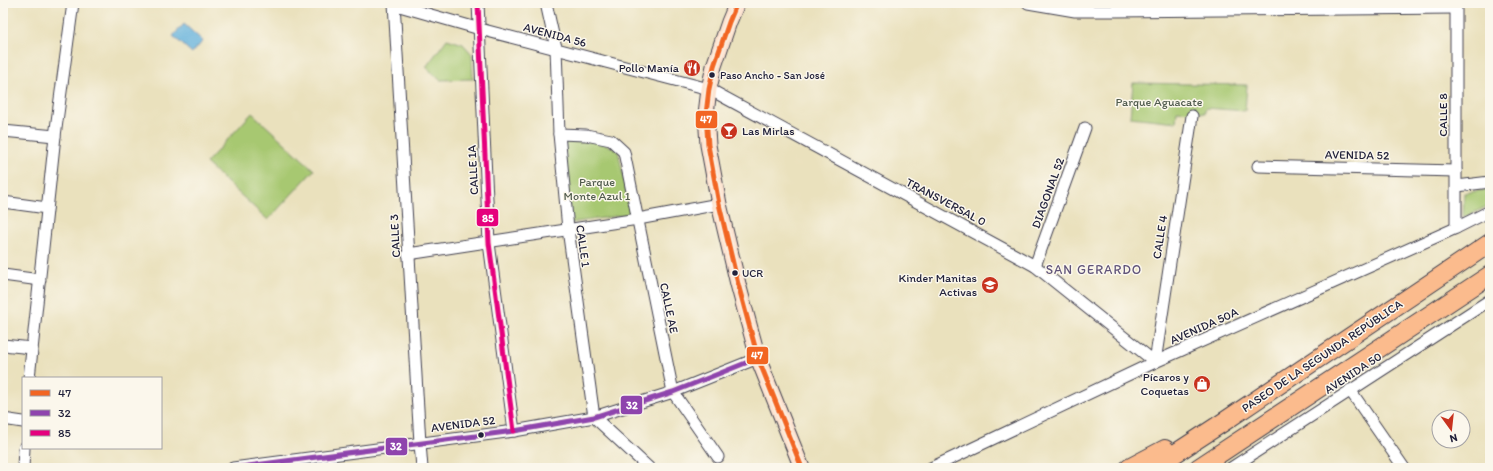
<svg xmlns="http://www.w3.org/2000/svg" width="1493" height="471" viewBox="0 0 1493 471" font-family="Itim,sans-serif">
	<rect width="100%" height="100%" fill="#fbf7ec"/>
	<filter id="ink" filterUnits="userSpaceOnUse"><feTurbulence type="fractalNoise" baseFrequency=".025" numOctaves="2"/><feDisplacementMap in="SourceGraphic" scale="8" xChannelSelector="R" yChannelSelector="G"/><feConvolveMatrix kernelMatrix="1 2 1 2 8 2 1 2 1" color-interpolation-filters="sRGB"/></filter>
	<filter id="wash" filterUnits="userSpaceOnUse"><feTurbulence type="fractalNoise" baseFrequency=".012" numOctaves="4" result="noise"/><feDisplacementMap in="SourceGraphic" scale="16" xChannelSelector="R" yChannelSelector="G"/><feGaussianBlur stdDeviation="0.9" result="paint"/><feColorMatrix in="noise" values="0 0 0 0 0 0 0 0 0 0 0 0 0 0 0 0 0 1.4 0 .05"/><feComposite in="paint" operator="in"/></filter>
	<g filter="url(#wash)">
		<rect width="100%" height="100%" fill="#eae1bd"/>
		<g fill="#a7c871" stroke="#647556">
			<polygon points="447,39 463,44 472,54 473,79 440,80 426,67"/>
			<polygon points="1133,83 1247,85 1245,111 1206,108 1205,113 1177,111 1176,122 1130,117"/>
			<polygon points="252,113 314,170 268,220 206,163"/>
			<path d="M564,138c19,2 38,3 54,12l13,64 -61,9z"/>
			<polygon points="1490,189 1490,205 1463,218 1464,193"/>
		</g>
		<polygon fill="#61b0db" stroke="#42698b" points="184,24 203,41 192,53 173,36"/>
	</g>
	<g filter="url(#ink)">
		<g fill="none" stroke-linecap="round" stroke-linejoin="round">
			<g stroke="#403f4e" stroke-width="13">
				<g id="minor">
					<polyline points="394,3 420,443 422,468"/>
					<polyline points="478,3 489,243 514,431"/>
					<polyline points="546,3 556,48 559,134 568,229 594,417 649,468"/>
					<polyline points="1028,3 1075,11 1113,11 1455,8"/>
					<polyline points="1456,3 1456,228"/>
					<polyline points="396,5 480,29 709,89 1035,266 1155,362"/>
					<polyline points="3,131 55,136"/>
					<polyline points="559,134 586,135 611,140 624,152 673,392 718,457"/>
					<polyline points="1258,166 1456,171"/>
					<polyline points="1457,186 1490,182"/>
					<polyline points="3,202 47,208"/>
					<polyline points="408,254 638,219 719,204"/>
					<polyline points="1035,266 1085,128"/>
					<polyline points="3,275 40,280"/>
					<polyline points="3,345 32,348"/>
					<polyline points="1155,362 1192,116"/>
					<polyline points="29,378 55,136 73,3"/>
					<polyline points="1350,390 1404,468"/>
					<polyline points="3,419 23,422"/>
					<polyline points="23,468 24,448"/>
					<polyline points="233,468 514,431 594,417 673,392 758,358"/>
					<polyline points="931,468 1155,362 1456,228 1490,211"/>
					<polyline points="1231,468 1490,300"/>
				</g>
			</g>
			<g stroke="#403f4e" stroke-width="17">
				<polyline id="secondary" points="737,3 729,22 714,66 709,89 706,114 708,145 719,204 738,284 758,358 802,468"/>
			</g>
			<g stroke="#403f4e" stroke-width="20">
				<g id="trunk">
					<polyline points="1129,468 1165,449"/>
					<polyline points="1153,468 1222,423 1490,243"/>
					<polyline points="1198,468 1490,275"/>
				</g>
			</g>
			<use href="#minor" stroke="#fff" stroke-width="11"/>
			<use href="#secondary" stroke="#fde4d1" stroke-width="15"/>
			<use href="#trunk" stroke="#fbbb8d" stroke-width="18"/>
			<g stroke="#fbf7ec" stroke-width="8">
				<polyline id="bus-1" points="737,3 729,22 714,66 709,89 706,114 708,145 719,204 738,284 758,358 802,468"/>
			</g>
			<g stroke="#fbf7ec" stroke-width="8">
				<polyline id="bus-2" points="233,468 514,431 594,417 673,392 758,358"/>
			</g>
			<g stroke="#fbf7ec" stroke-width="8">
				<polyline id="bus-3" points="478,3 489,243 514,431"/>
			</g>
			<use href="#bus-1" stroke="#f26522" stroke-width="5"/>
			<use href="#bus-2" stroke="#8e44ad" stroke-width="5"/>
			<use href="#bus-3" stroke="#e5007d" stroke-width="5"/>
		</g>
	</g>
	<defs>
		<g id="restaurant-disc" transform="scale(0.9)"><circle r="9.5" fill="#c8321e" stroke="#fbf7ec"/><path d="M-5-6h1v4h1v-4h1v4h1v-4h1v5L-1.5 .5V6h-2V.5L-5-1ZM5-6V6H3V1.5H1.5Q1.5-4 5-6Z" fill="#fff"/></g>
		<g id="bar-disc" transform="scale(0.9)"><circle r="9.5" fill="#c8321e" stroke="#fbf7ec"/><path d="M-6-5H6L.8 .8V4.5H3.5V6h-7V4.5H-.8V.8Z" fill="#fff"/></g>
		<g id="school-disc" transform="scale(0.9)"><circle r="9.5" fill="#c8321e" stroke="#fbf7ec"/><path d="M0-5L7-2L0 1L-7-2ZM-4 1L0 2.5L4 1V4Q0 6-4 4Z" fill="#fff"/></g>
		<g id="shop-disc" transform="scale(0.9)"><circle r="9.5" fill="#c8321e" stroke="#fbf7ec"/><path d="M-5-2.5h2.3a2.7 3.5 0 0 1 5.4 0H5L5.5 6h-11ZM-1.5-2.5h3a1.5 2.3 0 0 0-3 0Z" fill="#fff"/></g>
	</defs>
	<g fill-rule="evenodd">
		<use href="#restaurant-disc" x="692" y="68"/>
		<use href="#bar-disc" x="729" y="131"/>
		<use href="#school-disc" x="990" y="285"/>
		<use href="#shop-disc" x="1202" y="384"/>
	</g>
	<g fill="#22223b" stroke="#fbf7ec" stroke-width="1.5">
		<circle cx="712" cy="75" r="3.5"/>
		<circle cx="735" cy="273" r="3.5"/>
		<circle cx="481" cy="435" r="3.5"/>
	</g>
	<g text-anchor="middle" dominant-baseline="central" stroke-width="3" stroke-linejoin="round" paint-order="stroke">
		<g font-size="11" fill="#22223b" stroke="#fbf7ec" text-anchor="start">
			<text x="720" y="75">Paso Ancho - San José</text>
			<text x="742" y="273">UCR</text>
		</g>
		<g font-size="12" fill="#22223b" stroke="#fbf7ec">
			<text transform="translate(555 35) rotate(15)">AVENIDA 56</text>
			<text transform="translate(1443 115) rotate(-90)">CALLE 8</text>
			<text transform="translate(1357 155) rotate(1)">AVENIDA 52</text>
			<text transform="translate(473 170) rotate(-93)">CALLE 1A</text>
			<text transform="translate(1048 193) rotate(-70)">DIAGONAL 52</text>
			<text transform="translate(946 202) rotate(28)">TRANSVERSAL 0</text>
			<text transform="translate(395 236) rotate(-93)">CALLE 3</text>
			<text transform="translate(1160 237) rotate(-81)">CALLE 4</text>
			<text transform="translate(583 246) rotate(82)">CALLE 1</text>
			<text transform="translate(669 308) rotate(78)">CALLE AE</text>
			<text transform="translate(1204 326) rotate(-24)">AVENIDA 50A</text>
			<text transform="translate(1322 356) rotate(-34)">PASEO DE LA SEGUNDA REPÚBLICA</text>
			<text transform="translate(1353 373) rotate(-33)">AVENIDA 50</text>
			<text transform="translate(463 424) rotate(-7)">AVENIDA 52</text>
		</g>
		<g font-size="12" fill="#22223b" stroke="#fbf7ec" text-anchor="end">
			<text x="679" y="68">Pollo Manía</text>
			<text x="742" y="131" text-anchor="start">Las Mirlas</text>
			<text x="977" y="278">Kinder Manitas<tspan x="977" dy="14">Activas</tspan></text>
			<text x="1189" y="377">Pícaros y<tspan x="1189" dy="14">Coquetas</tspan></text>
		</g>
		<g font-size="12" fill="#515c4e" stroke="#fbf7ec">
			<text x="1159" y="102">Parque Aguacate</text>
			<text x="597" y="182">Parque<tspan x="597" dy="14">Monte Azul 1</tspan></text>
		</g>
		<g font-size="13" letter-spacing="1" fill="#5f5379" stroke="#fbf7ec">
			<text x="1094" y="269">SAN GERARDO</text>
		</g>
	</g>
	<g stroke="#fbf7ec" stroke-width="1.5">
		<rect x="695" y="110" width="23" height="19" rx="4" fill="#f26522"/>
		<rect x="476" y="208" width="23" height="19" rx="4" fill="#e5007d"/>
		<rect x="746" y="346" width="23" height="19" rx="4" fill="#f26522"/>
		<rect x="620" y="395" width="23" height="20" rx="4" fill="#8e44ad"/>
		<rect x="385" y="437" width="23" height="19" rx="4" fill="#8e44ad"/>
	</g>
	<g font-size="11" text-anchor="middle" font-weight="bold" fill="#fff">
		<text x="706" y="123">47</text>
		<text x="488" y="222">85</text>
		<text x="757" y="359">47</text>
		<text x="632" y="409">32</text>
		<text x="396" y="450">32</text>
	</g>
	<rect width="1493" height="471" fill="none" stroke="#fbf7ec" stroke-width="16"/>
	<rect x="22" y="377" width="140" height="72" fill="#fbf7ec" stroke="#a4a2a5"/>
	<rect x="30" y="390" width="20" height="6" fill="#f26522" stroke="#a4a2a5"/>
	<text x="58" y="397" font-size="12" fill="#22223b">47</text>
	<rect x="30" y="410" width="20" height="6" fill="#8e44ad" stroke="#a4a2a5"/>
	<text x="58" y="417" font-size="12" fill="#22223b">32</text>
	<rect x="30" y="430" width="20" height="6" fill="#e5007d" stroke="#a4a2a5"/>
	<text x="58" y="437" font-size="12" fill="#22223b">85</text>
	<g transform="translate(1451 429) rotate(165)"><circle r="19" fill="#fbf7ec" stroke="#a4a2a5"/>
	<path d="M0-3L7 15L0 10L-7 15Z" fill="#c8321e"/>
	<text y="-6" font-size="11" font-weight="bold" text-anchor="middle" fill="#22223b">N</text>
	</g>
</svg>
